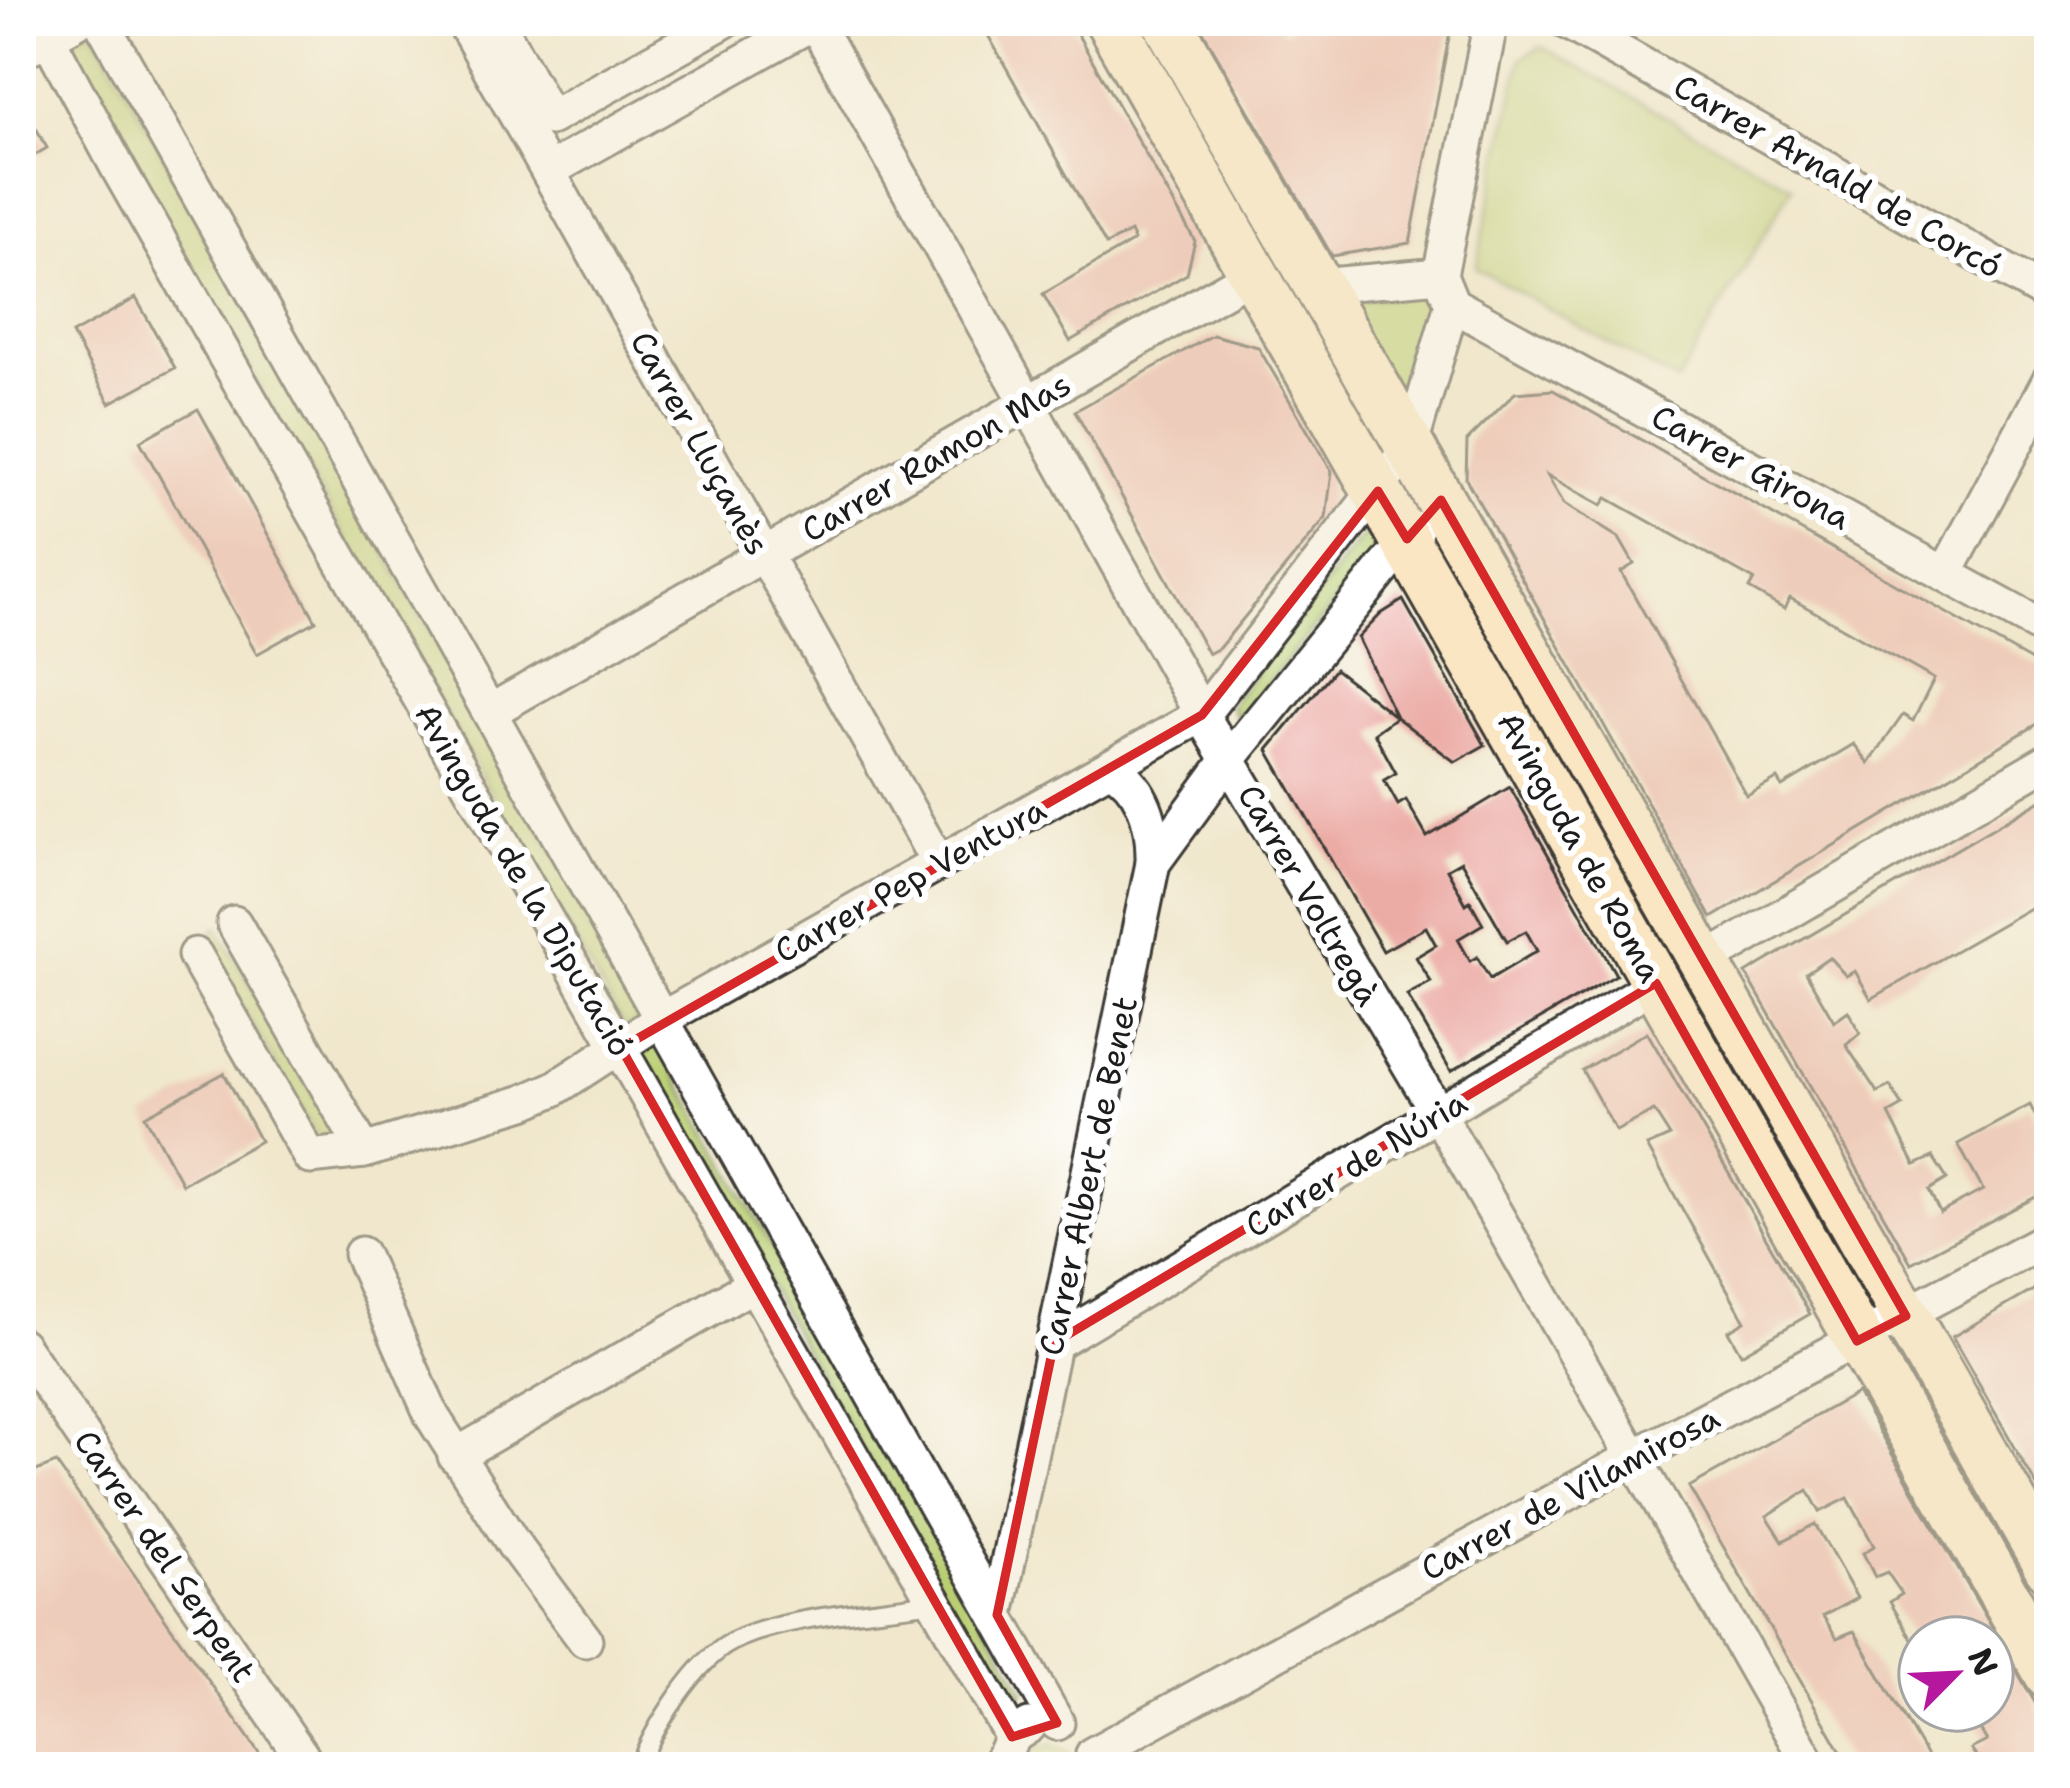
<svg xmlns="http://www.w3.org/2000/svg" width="2070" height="1788" viewBox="0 0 2070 1788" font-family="'Shantell Sans',sans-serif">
	<rect width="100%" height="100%" fill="#fff"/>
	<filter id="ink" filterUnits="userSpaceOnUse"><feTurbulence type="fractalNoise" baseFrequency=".00833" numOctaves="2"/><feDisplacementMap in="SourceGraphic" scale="24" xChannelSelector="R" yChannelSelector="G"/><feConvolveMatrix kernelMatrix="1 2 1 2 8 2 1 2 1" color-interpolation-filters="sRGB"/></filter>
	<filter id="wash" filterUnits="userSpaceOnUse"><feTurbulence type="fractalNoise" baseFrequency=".004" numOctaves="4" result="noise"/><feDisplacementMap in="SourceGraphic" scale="48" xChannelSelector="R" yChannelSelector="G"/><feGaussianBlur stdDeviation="2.7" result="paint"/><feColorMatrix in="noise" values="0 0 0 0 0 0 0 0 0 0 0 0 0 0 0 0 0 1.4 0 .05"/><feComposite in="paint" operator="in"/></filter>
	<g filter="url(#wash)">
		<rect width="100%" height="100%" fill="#f0e7cc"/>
		<g fill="#b9ce72" stroke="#6a7547" stroke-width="3">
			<polygon points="93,29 645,1016 625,1029 65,44"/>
			<polygon points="1542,47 1792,187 1677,382 1476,268 1521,58"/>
			<polygon points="1427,294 1437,306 1400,423 1337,302"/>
			<polygon points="1378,516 1390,537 1238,720 1230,705"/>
			<polygon points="217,927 339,1137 317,1138 204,940"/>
			<polygon points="656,1040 1025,1692 1003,1701 637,1053"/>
			<polygon points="1052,1744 1068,1752 1076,1767 1023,1767 1034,1748"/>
		</g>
		<g id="blocks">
			<g fill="#ecaca6" fill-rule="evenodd">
				<polygon points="980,21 1070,21 1195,241 1187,274 1070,341 1043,294 1134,241 1130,232 1106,245"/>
				<polygon points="1197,21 1276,21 1282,32 1301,21 1452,21 1410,243 1332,256"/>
				<polygon points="21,101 47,148 21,163"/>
				<polygon points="136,298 175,368 110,403 72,334"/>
				<polygon points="1213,335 1258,347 1332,472 1326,518 1219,648 1208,654 1075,411"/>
				<path d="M1553,390l496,281v46l-337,201 -246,-439 1,-38 48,-48zM1547,475l55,30 5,-7 147,82 -5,9 35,20 6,-11 144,81 -21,42 -10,-6 -34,48 -15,-19 -72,43 -5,-8 -30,17 -126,-224 13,-8 -15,-26 -55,-34z"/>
				<polygon points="198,409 316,621 257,654 140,441"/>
				<path d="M1403,600l82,145 -30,17 -59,-45 -22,16 22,40 -12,7 14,25 8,-5 21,37 83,-50 106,188 -165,96 -44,-76 24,-13 -15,-25 20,-12 -10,-18 -43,24 -115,-201 67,-81 61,48 -38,-79 23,-24zM1461,861l46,80 19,-10 11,20 -47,28 -13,-22 -7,4 -12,-22 25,-15 -13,-23 -4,3 -19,-35z"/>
				<polygon points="2049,795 2049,897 1871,999 1855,971 1846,976 1829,957 1806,973 1834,1021 1848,1011 1860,1033 1846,1045 1877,1092 1890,1086 1903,1106 1889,1114 1915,1165 1933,1157 1947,1179 1929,1190 1940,1213 1983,1190 1958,1144 2030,1105 2041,1127 2049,1122 2049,1190 1911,1263 1746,973"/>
				<polygon points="1647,1032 1810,1314 1741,1354 1728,1331 1745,1321 1647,1146 1670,1136 1654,1111 1616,1131 1582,1070"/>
				<polygon points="224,1073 260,1141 182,1184 145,1116"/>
				<polygon points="2049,1281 2049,1507 1952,1337"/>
				<polygon points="1857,1393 2049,1727 2049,1767 1983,1767 1971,1749 1987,1741 1972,1717 1962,1723 1955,1710 1992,1710 1992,1638 1920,1638 1920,1652 1890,1602 1902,1594 1887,1572 1875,1577 1863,1553 1874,1546 1848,1498 1820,1512 1808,1490 1767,1516 1783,1541 1815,1524 1857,1598 1823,1616 1837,1638 1854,1631 1933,1767 1850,1767 1689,1487"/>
				<polygon points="56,1463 269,1767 21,1767 21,1477"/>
			</g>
		</g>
	</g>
	<g filter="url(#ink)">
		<use href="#blocks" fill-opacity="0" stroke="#3c3a36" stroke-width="3"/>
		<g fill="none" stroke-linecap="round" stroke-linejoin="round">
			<g stroke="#3c3a36" stroke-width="22">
				<path id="lane" d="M639,1767c13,-37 57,-107 93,-125 51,-26 143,-31 201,-40"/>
			</g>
			<g stroke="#3c3a36" stroke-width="39">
				<g id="street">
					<polyline points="39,21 119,170 1012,1737"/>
					<polyline points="101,21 1057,1723"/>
					<polyline points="463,21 939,864"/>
					<polyline points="497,21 550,118 724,21"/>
					<polyline points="814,21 1202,715 1439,1115 1811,1767"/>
					<polyline points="1565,21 2049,295"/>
					<polyline points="21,52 77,21"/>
					<polyline points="548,171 814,22"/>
					<polyline points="1318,286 1440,275"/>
					<polyline points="1452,304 2049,631"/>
					<polyline points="1946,573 2049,381"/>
					<polyline points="491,711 1254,273"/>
					<path d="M1110,767c34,20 44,57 43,96"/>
					<polyline points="234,923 364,1151"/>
					<polyline points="195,955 310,1157 364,1151 524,1102 554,1089 660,1020 1202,715 1411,445 1452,304 1440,275 1491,21"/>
					<polyline points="1703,962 2049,760"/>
					<polyline points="361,1254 432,1416 514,1545 585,1640"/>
					<polyline points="1054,1343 1656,983"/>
					<polyline points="21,1345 309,1767"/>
					<polyline points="455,1456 754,1284"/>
					<polyline points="997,1615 1153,863 1229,759 1416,529"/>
					<polyline points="1093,1754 1634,1457 2049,1238"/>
					<polyline points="998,1767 1012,1737 1029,1726"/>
				</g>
			</g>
			<g stroke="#3c3a36" stroke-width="54">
				<g id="secondary">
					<polyline points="1110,21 2049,1674"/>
					<polyline points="1167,21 2049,1567"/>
				</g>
			</g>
			<use href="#lane" stroke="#fff" stroke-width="16"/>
			<use href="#street" stroke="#fff" stroke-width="33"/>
			<use href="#secondary" stroke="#fbe6c4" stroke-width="48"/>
		</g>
	</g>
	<path d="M0 0H2070V1788H0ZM1378,491l29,48 34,-39 465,816 -49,25 -201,-358 -602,360 -57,272 60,108 -45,14 -391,-689 581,-333z" fill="#f0e7cc" fill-opacity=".55" fill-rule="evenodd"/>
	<path fill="none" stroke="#d62828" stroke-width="9" stroke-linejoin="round" d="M1378,491l29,48 34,-39 465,816 -49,25 -201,-358 -602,360 -57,272 60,108 -45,14 -391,-689 581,-333z"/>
	<g text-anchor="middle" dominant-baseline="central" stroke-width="12" stroke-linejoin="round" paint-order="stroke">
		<g font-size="33" fill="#1c1c1c" stroke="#fff">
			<text transform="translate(1838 176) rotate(30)">Carrer Arnald de Corcó</text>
			<text transform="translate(700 443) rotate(61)">Carrer Lluçanès</text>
			<text transform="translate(936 457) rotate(-30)">Carrer Ramon Mas</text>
			<text transform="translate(1751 467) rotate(29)">Carrer Girona</text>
			<text transform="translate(1580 847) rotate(61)">Avinguda de Roma</text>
			<text transform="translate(524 880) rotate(60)">Avinguda de la Diputació</text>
			<text transform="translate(910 880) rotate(-29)">Carrer Pep Ventura</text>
			<text transform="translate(1309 895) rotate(60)">Carrer Voltregà</text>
			<text transform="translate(1356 1164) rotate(-31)">Carrer de Núria</text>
			<text transform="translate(1088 1176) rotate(-78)">Carrer Albert de Benet</text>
			<text transform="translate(1570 1493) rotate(-28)">Carrer de Vilamirosa</text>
			<text transform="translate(165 1556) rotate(56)">Carrer del Serpent</text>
		</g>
	</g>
	<rect width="2070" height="1788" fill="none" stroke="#fff" stroke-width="72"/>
	<g transform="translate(1956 1674) rotate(66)"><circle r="57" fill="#ffffff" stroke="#a4a4a4" stroke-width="3"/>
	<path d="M0-9L21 45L0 30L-21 45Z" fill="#b5179e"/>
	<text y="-18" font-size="33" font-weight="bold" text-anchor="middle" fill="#1c1c1c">N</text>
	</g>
</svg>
